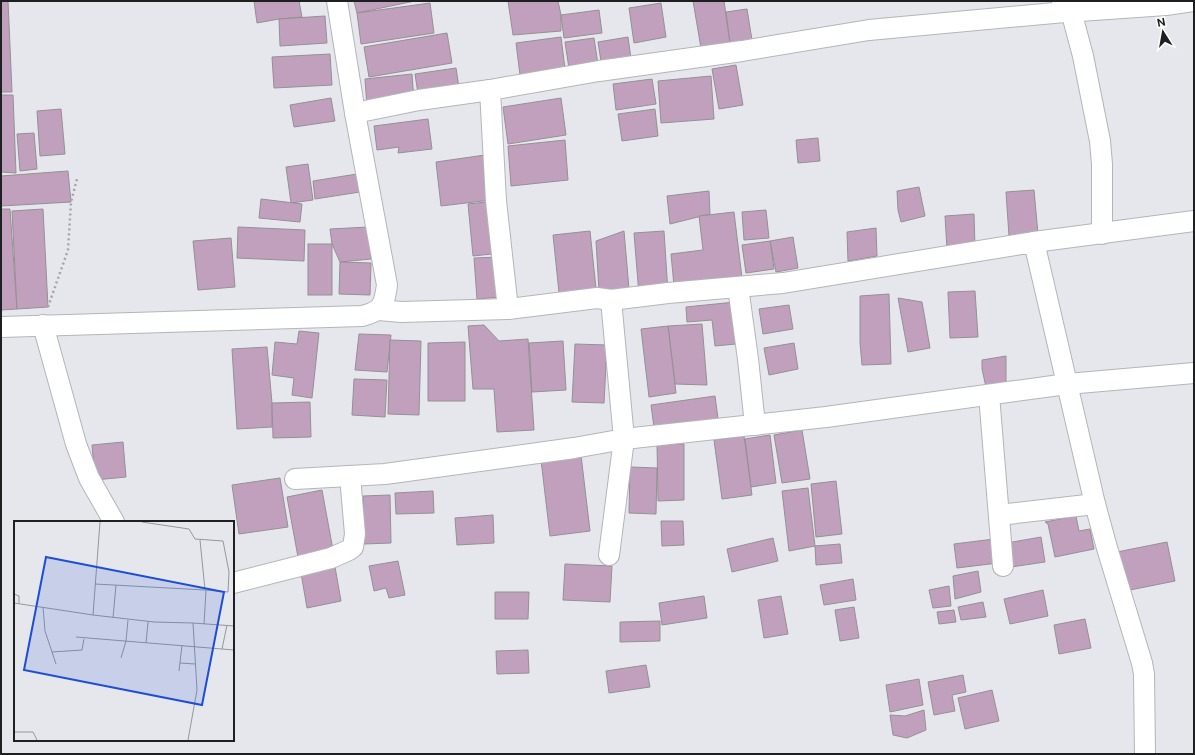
<svg xmlns="http://www.w3.org/2000/svg" width="1195" height="755" viewBox="0 0 1195 755" font-family="'Public Sans',sans-serif">
	<rect width="100%" height="100%" fill="#e5e7ec"/>
	<g fill="#c1a0be" stroke="#949094">
		<polygon points="1,1 8,1 12,92 1,92"/>
		<polygon points="254,1 299,1 302,17 279,19 257,23"/>
		<polygon points="354,1 415,1 357,13"/>
		<polygon points="508,1 558,1 561,15 561,31 513,35"/>
		<polygon points="693,1 724,1 730,43 701,48"/>
		<polygon points="430,3 434,33 361,44 357,13"/>
		<polygon points="661,3 666,37 634,43 629,8"/>
		<polygon points="747,9 752,40 730,43 726,12"/>
		<polygon points="599,10 602,33 564,38 561,15"/>
		<polygon points="325,16 327,43 280,46 279,19"/>
		<polygon points="447,33 452,63 369,77 364,47"/>
		<polygon points="561,37 566,77 521,83 516,43"/>
		<polygon points="628,37 632,66 602,68 598,42"/>
		<polygon points="594,38 599,71 570,75 565,42"/>
		<polygon points="330,54 332,85 274,88 272,57"/>
		<polygon points="736,65 743,105 719,109 712,69"/>
		<polygon points="456,68 460,94 419,100 415,74"/>
		<polygon points="412,74 414,101 367,106 365,79"/>
		<polygon points="711,76 714,119 661,123 658,81"/>
		<polygon points="652,79 656,104 616,110 613,84"/>
		<polygon points="1,95 13,95 16,173 1,172"/>
		<polygon points="331,98 335,121 294,127 290,105"/>
		<polygon points="561,98 566,135 508,144 503,107"/>
		<polygon points="61,109 65,154 40,156 37,111"/>
		<polygon points="655,109 658,136 622,141 618,114"/>
		<polygon points="428,119 432,149 398,153 399,147 377,150 374,126"/>
		<polygon points="34,133 37,169 20,171 17,134"/>
		<polygon points="818,138 820,161 798,163 796,140"/>
		<polygon points="565,140 568,180 511,186 508,146"/>
		<polygon points="485,155 491,200 441,206 436,162"/>
		<polygon points="308,164 313,200 291,203 286,167"/>
		<polygon points="68,171 71,202 1,206 1,176"/>
		<polygon points="357,174 360,192 315,199 313,181"/>
		<polygon points="919,187 925,216 901,222 898,210 897,191"/>
		<polygon points="1034,190 1038,234 1009,236 1006,192"/>
		<polygon points="709,191 710,214 670,224 667,196"/>
		<polygon points="261,199 302,204 300,222 259,218"/>
		<polygon points="496,201 501,253 473,256 468,204"/>
		<polygon points="1,209 10,209 17,309 1,310"/>
		<polygon points="43,209 48,307 17,309 12,211"/>
		<polygon points="766,210 769,238 744,240 742,212"/>
		<polygon points="734,212 742,278 674,286 671,254 703,250 699,216"/>
		<polygon points="974,214 975,247 947,249 945,216"/>
		<polygon points="238,227 305,230 304,261 237,258"/>
		<polygon points="369,227 371,259 340,262 332,244 330,229"/>
		<polygon points="876,228 877,256 848,261 847,232"/>
		<polygon points="590,231 597,298 560,302 553,235"/>
		<polygon points="624,231 629,289 599,291 596,241"/>
		<polygon points="664,231 668,293 639,295 634,233"/>
		<polygon points="793,237 798,268 776,272 770,241"/>
		<polygon points="231,238 235,287 198,290 193,241"/>
		<polygon points="770,241 774,269 746,273 742,245"/>
		<rect x="308" y="244" width="24" height="51"/>
		<polygon points="499,257 502,297 477,299 474,258"/>
		<polygon points="340,262 371,263 370,295 339,294"/>
		<polygon points="975,291 978,337 950,338 948,292"/>
		<polygon points="889,294 891,364 862,365 860,343 860,296"/>
		<polygon points="898,298 922,302 930,348 908,352"/>
		<polygon points="735,302 746,343 715,346 712,320 687,322 686,307"/>
		<polygon points="789,305 793,329 763,334 759,309"/>
		<polygon points="702,324 707,385 675,384 668,326"/>
		<polygon points="484,325 499,341 528,339 534,430 497,432 494,389 473,389 468,326"/>
		<polygon points="668,326 676,393 649,397 641,329"/>
		<polygon points="299,331 319,333 312,398 292,395 294,378 272,375 275,342 297,344"/>
		<polygon points="359,334 391,335 387,372 355,370"/>
		<polygon points="390,340 421,341 419,415 388,414"/>
		<polygon points="563,341 566,390 532,392 529,343"/>
		<polygon points="465,342 465,401 428,401 428,343"/>
		<polygon points="794,343 798,369 769,375 764,348"/>
		<polygon points="575,344 607,345 604,403 572,402"/>
		<polygon points="267,347 272,403 272,427 237,429 232,349"/>
		<polygon points="1006,356 1006,387 986,387 982,369 982,360"/>
		<polygon points="354,379 387,380 385,417 352,415"/>
		<polygon points="715,396 719,426 655,435 651,405"/>
		<polygon points="310,402 311,437 273,438 272,403"/>
		<polygon points="802,430 810,479 782,483 774,435"/>
		<polygon points="770,435 776,483 751,487 745,439"/>
		<polygon points="744,436 752,495 722,499 714,440"/>
		<polygon points="123,442 126,477 95,480 92,445"/>
		<polygon points="657,443 684,444 684,500 658,501"/>
		<polygon points="581,455 590,531 550,536 541,460"/>
		<polygon points="630,467 657,468 656,514 629,513"/>
		<polygon points="280,478 288,527 239,534 232,485"/>
		<polygon points="836,481 842,534 816,537 811,484"/>
		<polygon points="808,488 815,546 789,551 782,491"/>
		<polygon points="322,490 333,550 298,557 287,497"/>
		<polygon points="433,491 434,513 396,514 395,493"/>
		<polygon points="390,495 391,543 364,544 363,496"/>
		<polygon points="493,515 494,543 457,545 455,518"/>
		<polygon points="1076,516 1079,531 1090,529 1094,549 1055,557 1048,524 1045,522"/>
		<polygon points="661,521 683,521 684,545 662,546"/>
		<polygon points="1041,537 1045,562 1011,567 1007,543"/>
		<polygon points="773,538 778,561 732,572 727,549"/>
		<polygon points="994,539 998,563 957,568 954,544"/>
		<polygon points="1167,542 1175,581 1125,591 1117,552"/>
		<polygon points="840,544 842,563 816,565 815,546"/>
		<polygon points="398,561 405,595 389,598 386,588 374,591 369,566"/>
		<polygon points="565,564 612,566 610,602 563,600"/>
		<polygon points="335,567 341,601 307,608 301,573"/>
		<polygon points="978,571 981,592 955,599 953,576"/>
		<polygon points="853,579 856,600 824,605 820,585"/>
		<polygon points="949,586 951,606 933,608 929,590"/>
		<polygon points="1043,590 1048,616 1010,624 1004,599"/>
		<polygon points="495,592 529,592 528,619 495,619"/>
		<polygon points="704,596 707,618 662,625 659,603"/>
		<polygon points="781,596 788,634 764,638 758,600"/>
		<polygon points="983,602 986,617 961,620 958,607"/>
		<polygon points="854,607 859,638 840,641 835,610"/>
		<polygon points="954,610 956,622 939,624 937,612"/>
		<polygon points="1085,619 1091,648 1059,654 1054,625"/>
		<polygon points="660,621 660,641 620,642 620,622"/>
		<polygon points="528,650 529,673 497,674 496,651"/>
		<polygon points="646,665 650,687 609,693 606,671"/>
		<polygon points="963,675 966,692 952,695 955,711 934,715 928,682"/>
		<polygon points="919,679 923,705 890,712 886,685"/>
		<polygon points="992,690 999,721 965,729 958,698"/>
		<polygon points="924,710 926,730 907,738 893,735 890,715 905,716"/>
	</g>
	<g fill="none" stroke-linecap="round" stroke-linejoin="round">
		<g stroke="#b3b5ba" stroke-width="22">
			<g id="minor">
				<polyline points="1071,11 1083,56 1100,141 1102,164 1102,234"/>
				<polyline points="1065,12 1166,5 1193,1"/>
				<polyline points="490,90 496,201 508,309"/>
				<polyline points="355,113 419,100 490,90 599,71 742,51 869,30 1065,12 1062,1"/>
				<polyline points="1034,242 1194,221"/>
				<polyline points="738,287 748,359 755,425"/>
				<polyline points="379,310 401,312 508,309 597,298 611,300 668,293 783,283 1034,242 1095,504 1107,548 1142,663 1144,674 1145,754"/>
				<polyline points="43,325 76,444 89,478 114,522"/>
				<path d="M1,327l361,-11c20,-5 22,-10 25,-31l-32,-172 -18,-112"/>
				<polyline points="989,395 1003,566"/>
				<polyline points="295,479 385,474 574,448 624,439 826,417 1067,384 1194,373"/>
				<polyline points="999,515 1095,504"/>
				<polyline points="609,555 624,439 611,300"/>
				<polyline points="233,583 331,558 349,550 353,547 355,534 350,476"/>
			</g>
		</g>
		<polyline stroke="#a3a5a9" stroke-width="2.5" stroke-dasharray="2 3" stroke-linecap="butt" points="48,307 68,250 71,202 77,179"/>
		<use href="#minor" stroke="#fff" stroke-width="20"/>
	</g>
	<g transform="translate(14 521)">
		<rect width="220" height="220" fill="#e5e7ec"/>
		<path fill="none" stroke="#95979b" stroke-width="1" d="M128,1l47,7 6,10 28,2 6,31 -1,20 -23,-2M81,63l110,6 -5,-50M0,73l5,2v7M0,82l79,12 7,-93M29,86l2,24 11,33M79,94l61,7 39,1 4,67 -9,50M99,97l3,-33M179,102l41,3M190,103l2,-34M62,116l158,13M132,122l2,-21M208,128l5,-24M38,131l30,-2 2,-11M107,137l5,-17 2,-21M166,142l15,1M165,150l3,-26M0,211h19l4,8"/>
		<path fill="#1d4ed8" fill-opacity="0.15" stroke="#1d4ed8" stroke-width="2" d="M32,36l178,35 -22,113 -178,-35z"/>
		<rect width="220" height="220" fill="none" stroke="#1e1f21" stroke-width="2"/>
	</g>
	<rect width="1195" height="755" fill="none" stroke="#1e1f21" stroke-width="4"/>
	<g transform="translate(1163 32) rotate(349)" stroke="#ffffff" stroke-width="3" paint-order="stroke">
	<path d="M0-3L7 15L0 10L-7 15Z" fill="#1e1f21"/>
	<text y="-6" font-size="11" font-weight="bold" text-anchor="middle" fill="#1e1f21">N</text>
	</g>
</svg>
